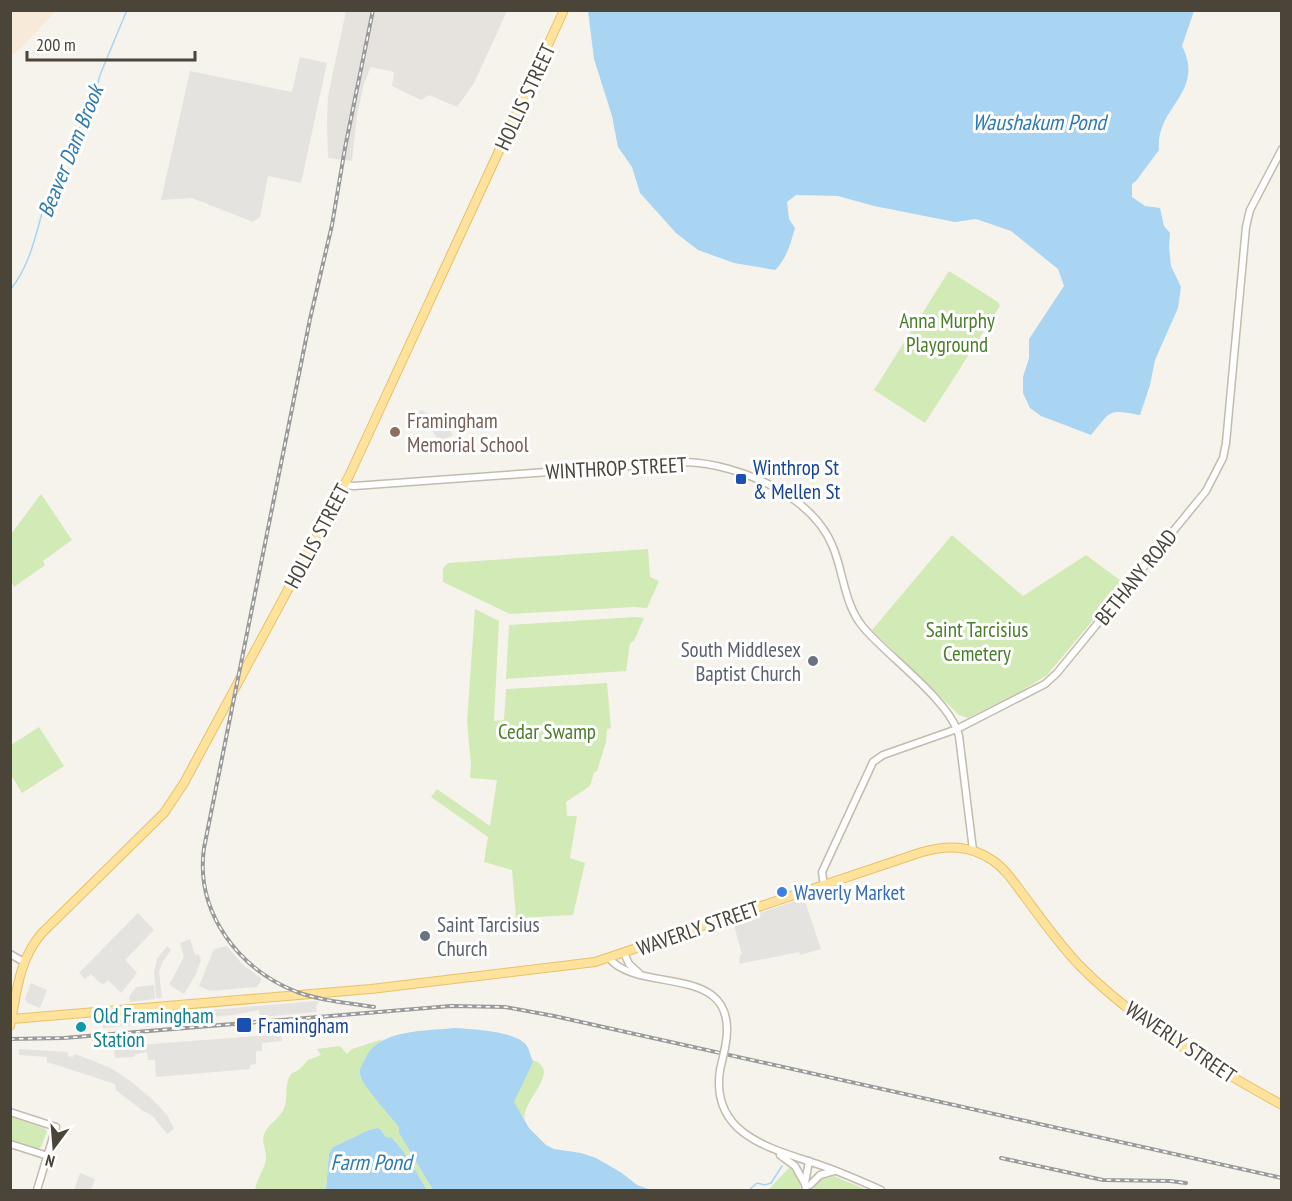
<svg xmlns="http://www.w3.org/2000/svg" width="1292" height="1201" viewBox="0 0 1292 1201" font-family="'PT Sans Narrow',sans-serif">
	<rect width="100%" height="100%" fill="#f6f3ec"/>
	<polygon fill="#f7ead8" points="11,10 56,10 56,11 22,47 11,56"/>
	<polygon fill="#e6e2dd" points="346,11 346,10 507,11 474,83 457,107 429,95 421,100 392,86 394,72 371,67 364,83 357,115 352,161 328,158 327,121 328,96"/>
	<g fill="#d2eab5">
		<polygon points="949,271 998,302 1000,306 925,423 874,390"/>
		<polygon points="41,494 72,540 43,561 45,565 14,587 11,581 11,534"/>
		<polygon points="952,535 1023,596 1086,555 1124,583 1047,675 1025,689 968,718 959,715 872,630"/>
		<polygon points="648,549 650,577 659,581 647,608 634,607 510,614 443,582 443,568 448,563"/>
		<polygon points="475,609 499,621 494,721 504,720 506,689 607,683 611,728 607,729 606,742 597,771 594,772 590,786 566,802 567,816 577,816 570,858 585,863 573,915 516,918 512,870 484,862 488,837 431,797 437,789 490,826 497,780 470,778 471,764 467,722"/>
		<polygon points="635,617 644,618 634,641 630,643 626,671 506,679 509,625"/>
		<polygon points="39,727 64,766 22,793 11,775 11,745"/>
		<path d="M383,1039c-14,14 -20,16 -23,38l39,50v6l34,57h-6l-23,-38 -12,-14 -6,-1 -6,-8 -4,-1 -7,2 -36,17 -4,7 -3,36h-71c2,-11 9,-20 11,-31 1,-10 -6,-16 -1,-27 5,-10 17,-15 20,-26 3,-12 -1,-21 6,-32l9,-5 8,-9 13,-5 -4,-6 23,-3 7,8 5,-5z"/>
		<path d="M533,1060c30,11 -12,41 -8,59 -4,-5 -11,-12 -11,-18 0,-4 17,-31 19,-41z"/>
		<polygon points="11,1117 44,1128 47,1131 41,1147 38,1149 11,1140"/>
		<polygon points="790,1167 799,1180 801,1190 768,1190"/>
		<path d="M832,1175l4,2 31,13h-54c3,-10 8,-14 19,-15z"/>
	</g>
	<g fill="#e5e3e0">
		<polygon points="300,57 327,63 301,183 268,176 260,217 253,222 192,198 161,200 190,71 292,92"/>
		<polygon points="421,410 434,417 437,415 453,435 440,442 431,429 416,419"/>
		<polygon points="804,898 821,949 800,955 799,952 739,964 740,955 742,954 733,922"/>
		<polygon points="138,913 154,930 125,960 137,973 121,993 108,980 104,984 100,983 91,974 85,979 79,973"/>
		<polygon points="190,939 195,955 199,954 201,960 196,974 184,994 169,985 184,957 180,943"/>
		<polygon points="167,946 171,950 163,961 159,972 162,998 156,998 154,971 157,959"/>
		<polygon points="227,946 243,965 262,979 257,987 210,991 199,986 214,949"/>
		<polygon points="31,983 47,990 40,1008 27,1003 25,999"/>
		<polygon points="154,985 155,999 130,1002 129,997 136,987"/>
		<polygon points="316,1001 319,1002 316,1006 317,1012 260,1017 259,1010 234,1015 211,1017 205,1014 202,1015 203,1022 175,1024 173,1013"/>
		<polygon points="156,1014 155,1020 141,1025 103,1028 103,1019"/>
		<polygon points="281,1034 282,1041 262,1043 262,1051 256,1051 256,1064 250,1065 250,1069 156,1077 155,1060 148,1060 147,1052 137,1054 133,1057 115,1058 114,1047"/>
		<polygon points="19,1049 68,1052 68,1056 73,1057 74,1054 78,1055 111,1068 133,1083 153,1100 167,1115 174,1129 167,1134 152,1115 143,1111 116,1090 115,1084 47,1062 47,1057 19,1055"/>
		<polygon points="80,1173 95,1179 91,1190 74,1190"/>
	</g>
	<g fill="#a9d4f2">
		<path d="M588,11h606l-12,35c24,47 -27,61 -23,104l-23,31 -4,3v13l13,9 15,2 4,18 6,7 -1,13 2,20 10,21 -3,21 -23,52 -5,25 -10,30c-33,-6 -28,-5 -49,20l-50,-19 -11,-8 -7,-15v-16l6,-19v-19l35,-53 -6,-17 -47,-38 -35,-12 -21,3 -81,-16 -36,-10 -42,-1 -9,7 2,17 6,9c-5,17 -8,30 -20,42l-41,-7 -36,-13 -22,-17 -36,-40 -8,-26 -14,-20 -6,-31 -18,-57z"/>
		<path d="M455,1028c16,1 66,3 73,20 2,4 3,9 5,14l-19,40 15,26 17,17 8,4 27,4 15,5 26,15 15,12 14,5h-218l-34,-57v-6c-8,-10 -37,-42 -39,-52 -1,-7 3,-12 6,-18 14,-28 61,-26 89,-29z"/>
		<polygon points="377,1128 380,1129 386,1137 392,1138 404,1152 427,1190 326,1190 329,1154 333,1147 369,1130"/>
	</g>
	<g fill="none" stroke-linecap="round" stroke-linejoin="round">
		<g stroke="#a9d4f2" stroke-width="1.5">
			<path d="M10,290c18,-21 25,-51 32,-77l54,-122 4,-16 27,-65"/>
			<polyline points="749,1190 757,1183 765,1185 771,1183 782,1166"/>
		</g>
		<g stroke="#c2bbae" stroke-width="9">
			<g id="tertiary">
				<path d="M344,485l10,1 332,-24c53,2 126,33 147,85 11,27 11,57 30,80 24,29 88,74 96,109l14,114"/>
				<polyline points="824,886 822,872 873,762 883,755 957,729 1045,684 1057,673 1206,491 1223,458 1226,443 1246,227 1250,210 1282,149"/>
				<polyline points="624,953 629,964 639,973"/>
				<polyline points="10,954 24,962"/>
				<path d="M609,958c30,38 134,1 116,90"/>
				<path d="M720,1070c-10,66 53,79 100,95 21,7 41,16 61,25"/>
				<polyline points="10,1112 56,1127 37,1190"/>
				<polyline points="10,1144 48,1156"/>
				<polyline points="780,1155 795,1166 805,1184"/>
				<polyline points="810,1185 820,1175 834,1171"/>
				<polyline points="806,1190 805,1183 809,1161"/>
			</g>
		</g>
		<g stroke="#e6c16a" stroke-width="10">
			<g id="primary">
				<path d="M12,1019l359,-30 224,-27 327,-110c25,-7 48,-7 70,8 14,9 23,24 33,37 17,23 34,47 54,68 58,59 131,100 203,140"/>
				<path d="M10,1026c7,-34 8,-65 32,-93l122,-120 20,-30 165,-307 215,-466"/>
			</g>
		</g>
		<use href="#tertiary" stroke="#fff" stroke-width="6"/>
		<use href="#primary" stroke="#ffe39c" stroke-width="8"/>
		<g stroke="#9a9a9a" stroke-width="4">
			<g id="rail">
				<path d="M373,10l-28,138 -13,77 -22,94 -106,529c-9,64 34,121 93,144 25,9 51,11 77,15"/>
				<polyline points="10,1039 64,1038 451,1006 505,1007 554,1016 1282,1178"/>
				<polyline points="1001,1158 1103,1180 1170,1181 1186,1183"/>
			</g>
		</g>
		<use href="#rail" stroke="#fff" stroke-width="1.5" stroke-dasharray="4.5" stroke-linecap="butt"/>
		<g stroke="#c2bbae" stroke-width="9" stroke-linecap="butt">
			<polyline id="tertiary-bridge" points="720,1070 725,1048"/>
		</g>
		<use href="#tertiary-bridge" stroke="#fff" stroke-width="6"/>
	</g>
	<circle fill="#8d6e63" stroke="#fff" stroke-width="2" cx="395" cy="432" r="6"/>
	<g fill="#1a4fb4" stroke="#fff" stroke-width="2">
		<rect x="735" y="473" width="12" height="12" rx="3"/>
		<rect x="236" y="1017" width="16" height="16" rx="3"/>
	</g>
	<g fill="#6b7280" stroke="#fff" stroke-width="2">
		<circle cx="813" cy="661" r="6"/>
		<circle cx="425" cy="936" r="6"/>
	</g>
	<circle fill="#3f7fe0" stroke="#fff" stroke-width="2" cx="782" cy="892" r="6"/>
	<circle fill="#0f9aa8" stroke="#fff" stroke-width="2" cx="81" cy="1027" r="6"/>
	<g text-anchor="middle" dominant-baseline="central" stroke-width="6" stroke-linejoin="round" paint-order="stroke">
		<g font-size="21" fill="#4b4439" stroke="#fff">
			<text transform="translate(525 97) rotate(-65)">HOLLIS STREET</text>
			<text transform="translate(616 468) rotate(-3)">WINTHROP STREET</text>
			<text transform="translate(317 536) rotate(-62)">HOLLIS STREET</text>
			<text transform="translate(1136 577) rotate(-51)">BETHANY ROAD</text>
			<text transform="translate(698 928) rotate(-19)">WAVERLY STREET</text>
			<text transform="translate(1181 1042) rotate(34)">WAVERLY STREET</text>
		</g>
		<g font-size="21" fill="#4a7f2a" stroke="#fff">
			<text x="947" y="320">Anna Murphy<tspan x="947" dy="24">Playground</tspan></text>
			<text x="977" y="629">Saint Tarcisius<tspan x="977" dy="24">Cemetery</tspan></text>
			<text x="547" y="731">Cedar Swamp</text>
		</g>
		<g font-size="21" fill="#785e54" stroke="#fff" text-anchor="start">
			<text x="407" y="420">Framingham<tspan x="407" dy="24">Memorial School</tspan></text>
		</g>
		<g font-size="21" fill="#164399" stroke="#fff" text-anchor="start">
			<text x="753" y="467">Winthrop St<tspan x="753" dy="24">&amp; Mellen St</tspan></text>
			<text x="258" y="1025">Framingham</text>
		</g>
		<g font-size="21" fill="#5b616d" stroke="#fff" text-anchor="end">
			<text x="801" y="649">South Middlesex<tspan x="801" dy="24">Baptist Church</tspan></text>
			<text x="437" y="924" text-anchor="start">Saint Tarcisius<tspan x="437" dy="24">Church</tspan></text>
		</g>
		<g font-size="21" fill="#366cbe" stroke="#fff" text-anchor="start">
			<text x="794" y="892">Waverly Market</text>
		</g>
		<g font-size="21" fill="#0d838f" stroke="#fff" text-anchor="start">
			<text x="93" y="1015">Old Framingham<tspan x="93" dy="24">Station</tspan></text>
		</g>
		<g font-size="22" font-style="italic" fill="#2e7ab2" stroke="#fff">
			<text x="1039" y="122">Waushakum Pond</text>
			<text transform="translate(70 151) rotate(-68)">Beaver Dam Brook</text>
			<text x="371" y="1162">Farm Pond</text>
		</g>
	</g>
	<rect width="1292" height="1201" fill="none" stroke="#4b4439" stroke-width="24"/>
	<g transform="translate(54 1147) rotate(196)" stroke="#ffffff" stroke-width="4.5" paint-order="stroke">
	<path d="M0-4.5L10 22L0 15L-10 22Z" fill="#4b4439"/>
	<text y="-9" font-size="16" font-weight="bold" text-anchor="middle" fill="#4b4439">N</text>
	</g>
	<path d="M27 51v9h168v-9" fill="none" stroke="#4b4439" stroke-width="3"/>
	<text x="36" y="51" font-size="18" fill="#4b4439" stroke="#ffffff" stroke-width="4.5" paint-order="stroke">200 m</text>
</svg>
